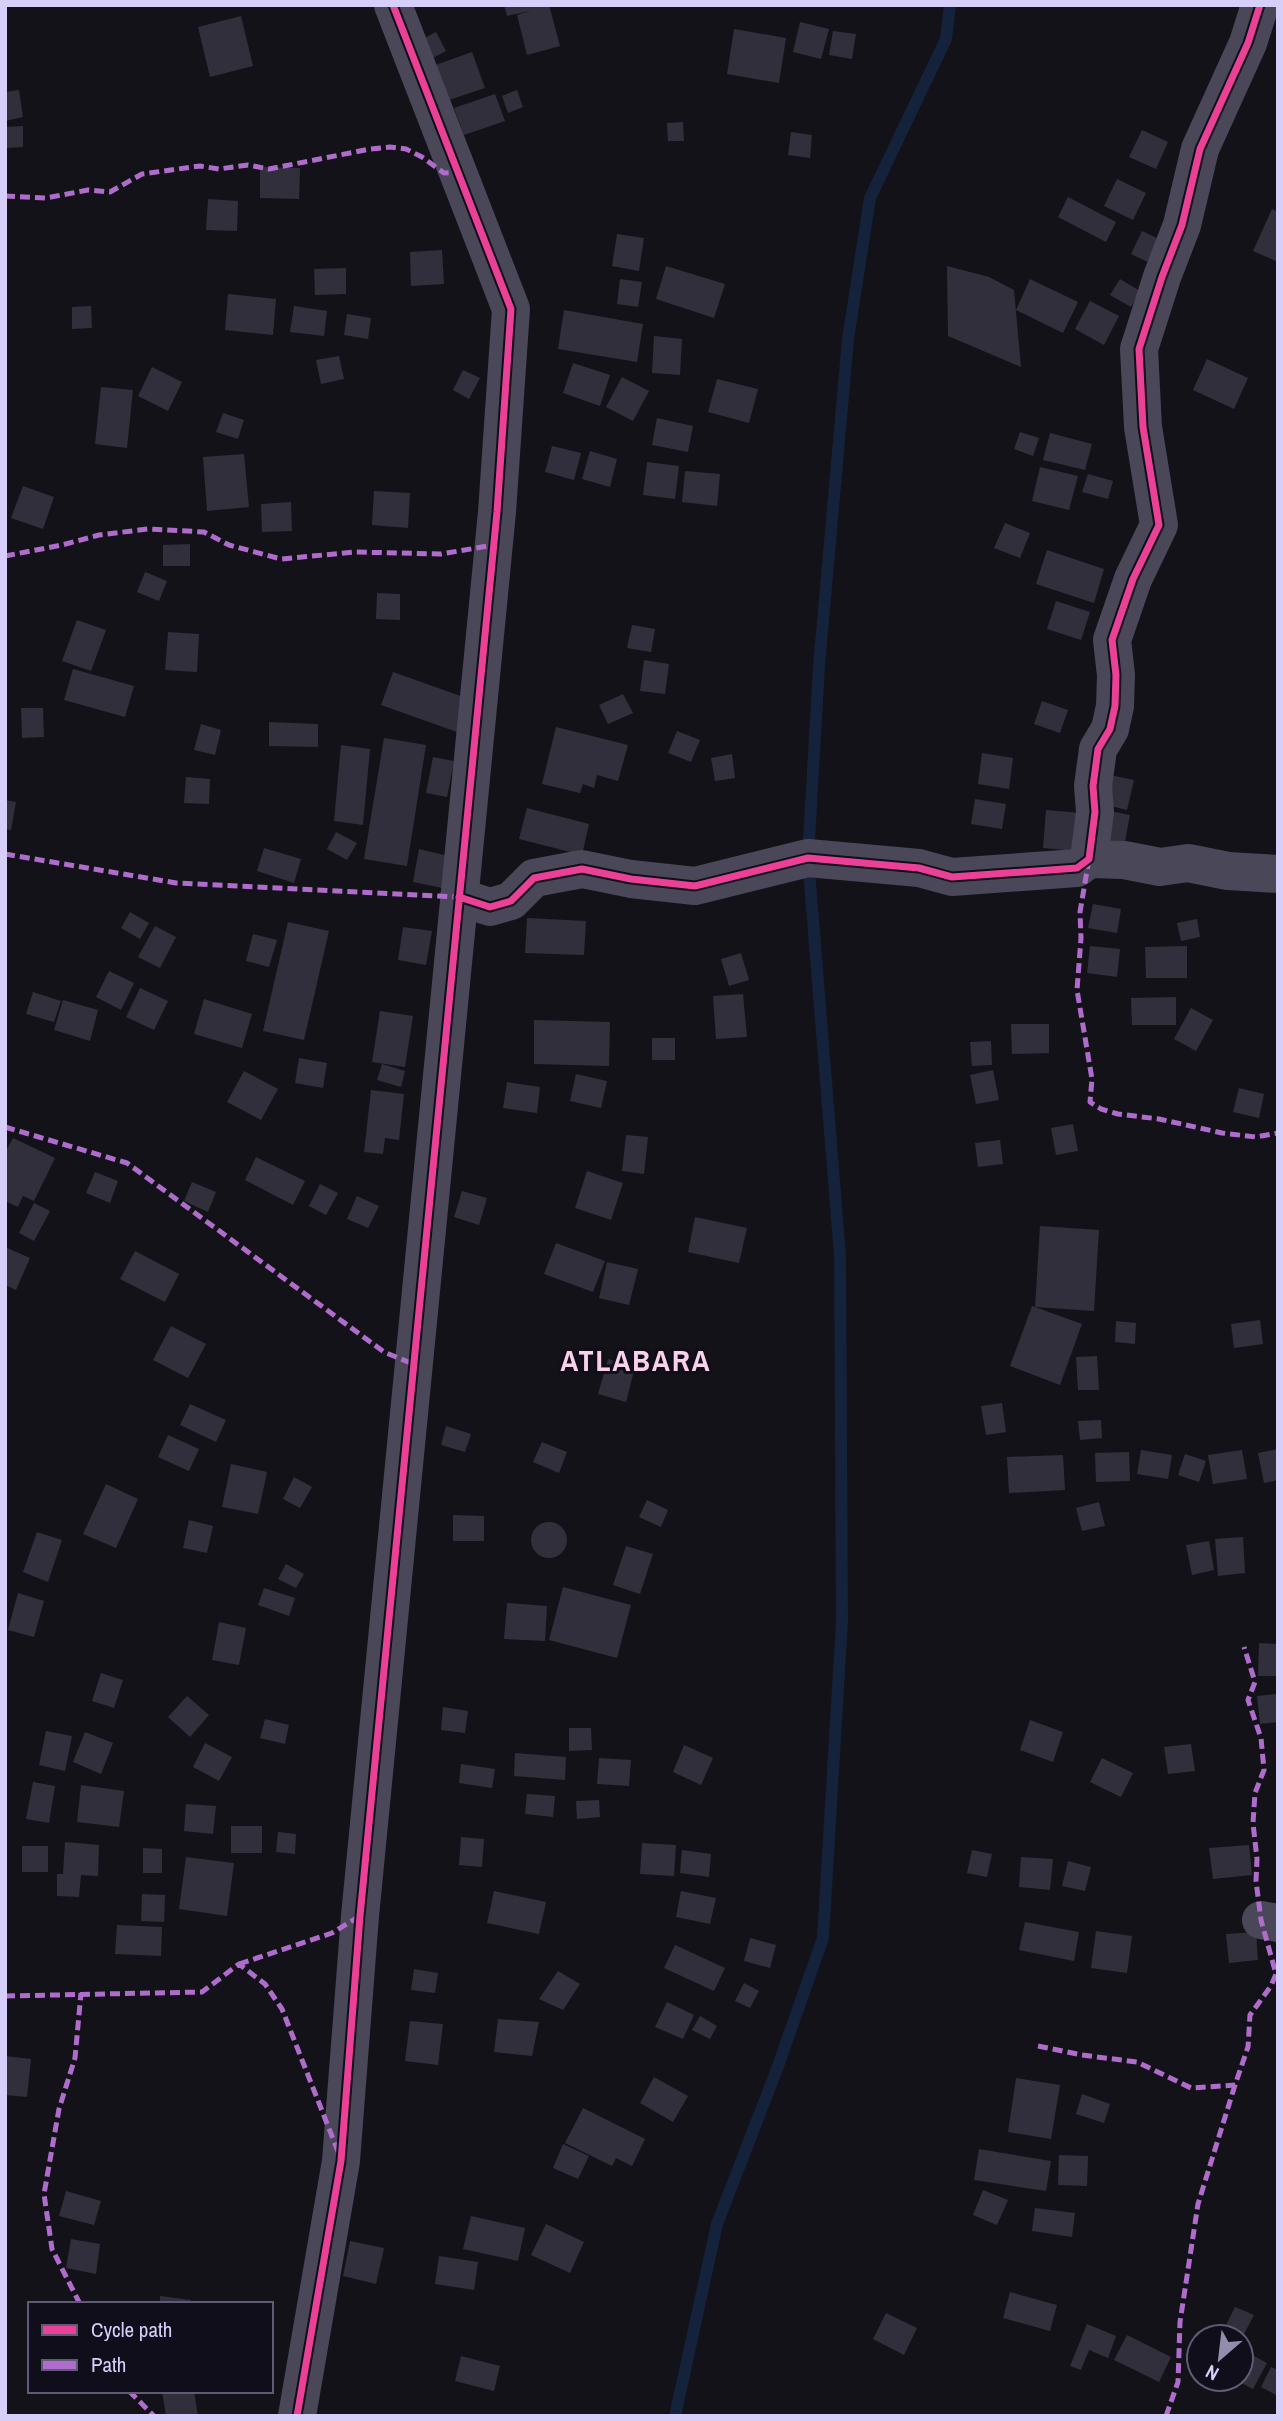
<svg xmlns="http://www.w3.org/2000/svg" width="1283" height="2421" viewBox="0 0 1283 2421" font-family="'Archivo Narrow',sans-serif">
	<rect width="100%" height="100%" fill="#131218"/>
	<g fill="none" stroke-linecap="round" stroke-linejoin="round">
		<polyline stroke="#14223c" stroke-width="12" points="675,2416 717,2224 777,2069 823,1938 842,1621 840,1256 808,858 819,666 848,339 870,198 946,39 950,5"/>
	</g>
	<g fill="#312f3b">
		<polygon points="504,5 549,5 560,46 527,55 517,15 530,11 507,16"/>
		<polygon points="241,16 253,66 210,77 198,27"/>
		<polygon points="800,22 829,29 821,59 793,52"/>
		<polygon points="734,29 786,38 779,83 727,74"/>
		<polygon points="833,31 856,34 852,59 829,55"/>
		<polygon points="436,32 446,51 425,62 415,43"/>
		<polygon points="472,52 485,88 443,102 430,67"/>
		<polygon points="19,90 23,117 5,121 5,92"/>
		<polygon points="517,90 523,107 508,113 502,96"/>
		<polygon points="495,94 505,121 464,135 454,108"/>
		<polygon points="683,122 684,141 668,141 667,123"/>
		<polygon points="23,126 23,147 5,148 5,127"/>
		<polygon points="1142,130 1168,142 1156,169 1129,157"/>
		<polygon points="791,132 812,135 810,158 788,155"/>
		<polygon points="260,167 300,168 299,199 260,198"/>
		<polygon points="1117,179 1146,193 1133,220 1104,206"/>
		<polygon points="1068,197 1116,222 1106,242 1058,217"/>
		<polygon points="208,199 238,201 237,231 206,230"/>
		<polygon points="1272,209 1278,212 1278,262 1253,251"/>
		<polygon points="1142,231 1163,241 1152,264 1131,254"/>
		<polygon points="617,234 644,238 639,271 612,266"/>
		<polygon points="442,250 444,284 411,286 410,252"/>
		<polygon points="666,266 725,284 714,318 656,299"/>
		<polygon points="947,266 989,277 1014,290 1021,367 948,336"/>
		<polygon points="346,268 346,294 315,295 314,269"/>
		<polygon points="620,279 642,282 638,307 617,304"/>
		<polygon points="1030,279 1078,302 1063,333 1016,310"/>
		<polygon points="1120,279 1140,291 1131,307 1110,295"/>
		<polygon points="228,294 276,299 273,335 225,330"/>
		<polygon points="1090,301 1119,316 1104,345 1075,329"/>
		<polygon points="91,306 92,328 72,329 72,307"/>
		<polygon points="294,306 327,311 324,336 290,332"/>
		<polygon points="564,310 643,324 637,362 558,349"/>
		<polygon points="347,314 371,318 368,339 344,335"/>
		<polygon points="654,336 682,339 680,375 652,373"/>
		<polygon points="339,356 344,379 321,384 316,360"/>
		<polygon points="1207,359 1248,378 1234,409 1193,390"/>
		<polygon points="573,363 610,375 600,406 563,393"/>
		<polygon points="152,367 182,382 168,411 138,396"/>
		<polygon points="463,370 480,378 469,399 453,390"/>
		<polygon points="622,377 649,391 633,421 606,407"/>
		<polygon points="717,379 758,389 749,423 708,412"/>
		<polygon points="101,387 133,390 127,448 95,444"/>
		<polygon points="223,413 244,420 238,439 216,432"/>
		<polygon points="657,418 693,426 688,452 652,445"/>
		<polygon points="1020,432 1039,438 1033,456 1014,449"/>
		<polygon points="1050,433 1092,444 1085,470 1043,460"/>
		<polygon points="552,446 581,453 574,480 545,472"/>
		<polygon points="590,451 617,459 610,487 582,479"/>
		<polygon points="244,454 249,507 207,511 203,457"/>
		<polygon points="647,462 679,466 675,499 643,495"/>
		<polygon points="1040,467 1078,476 1069,510 1032,501"/>
		<polygon points="685,471 720,474 717,506 682,502"/>
		<polygon points="1088,474 1113,481 1108,499 1082,492"/>
		<polygon points="23,486 54,497 43,529 11,518"/>
		<polygon points="374,491 410,493 408,528 372,525"/>
		<polygon points="291,502 292,531 262,532 261,504"/>
		<polygon points="1005,523 1030,533 1020,558 994,548"/>
		<polygon points="190,544 190,566 163,566 163,545"/>
		<polygon points="1047,550 1104,569 1094,603 1036,584"/>
		<polygon points="145,572 167,581 159,601 137,592"/>
		<polygon points="377,593 400,594 400,620 376,619"/>
		<polygon points="1056,601 1090,612 1081,640 1047,629"/>
		<polygon points="77,620 106,630 91,671 62,661"/>
		<polygon points="632,625 655,629 651,652 627,648"/>
		<polygon points="168,632 199,634 197,672 165,670"/>
		<polygon points="644,660 669,664 665,694 640,691"/>
		<polygon points="73,669 134,686 125,717 64,700"/>
		<polygon points="393,672 469,699 457,732 381,705"/>
		<polygon points="623,694 633,713 608,724 599,705"/>
		<polygon points="1042,701 1068,710 1060,733 1034,724"/>
		<polygon points="21,708 43,708 44,737 22,738"/>
		<polygon points="269,722 318,724 318,747 269,746"/>
		<polygon points="201,724 221,730 215,755 194,750"/>
		<polygon points="556,727 628,745 618,781 597,775 594,788 583,784 580,793 542,784"/>
		<polygon points="677,731 700,740 691,762 668,753"/>
		<polygon points="384,738 426,745 407,866 364,859"/>
		<polygon points="341,745 370,749 363,825 334,821"/>
		<polygon points="982,753 1013,758 1009,789 978,784"/>
		<polygon points="732,754 735,778 715,781 711,758"/>
		<polygon points="433,757 454,761 447,797 426,793"/>
		<polygon points="1110,775 1134,780 1127,810 1103,804"/>
		<polygon points="186,777 210,779 209,804 184,803"/>
		<polygon points="975,799 1006,804 1002,829 971,824"/>
		<polygon points="5,800 16,802 11,830 5,829"/>
		<polygon points="527,808 589,824 582,855 519,839"/>
		<polygon points="1046,810 1081,813 1078,851 1043,848"/>
		<polygon points="1105,810 1130,815 1124,847 1098,842"/>
		<polygon points="336,832 357,843 347,860 327,849"/>
		<polygon points="264,848 301,859 294,883 257,871"/>
		<polygon points="419,849 448,856 442,888 413,882"/>
		<polygon points="1093,904 1121,909 1117,933 1088,928"/>
		<polygon points="130,912 149,923 140,939 121,928"/>
		<polygon points="527,918 586,921 584,955 525,953"/>
		<polygon points="1197,919 1200,937 1181,941 1177,923"/>
		<polygon points="288,922 329,931 304,1040 263,1031"/>
		<polygon points="155,926 176,937 160,968 138,957"/>
		<polygon points="403,927 432,931 426,965 398,960"/>
		<polygon points="253,934 277,940 269,967 246,961"/>
		<polygon points="1090,946 1120,949 1117,977 1087,973"/>
		<polygon points="1187,946 1187,978 1146,978 1145,947"/>
		<polygon points="741,953 749,980 729,986 721,959"/>
		<polygon points="109,971 134,983 121,1010 96,997"/>
		<polygon points="140,988 168,1001 154,1030 126,1017"/>
		<polygon points="33,992 61,1001 54,1022 26,1014"/>
		<polygon points="743,994 747,1037 716,1039 713,996"/>
		<polygon points="1176,997 1176,1025 1132,1025 1131,998"/>
		<polygon points="204,999 252,1014 242,1048 194,1034"/>
		<polygon points="63,1000 98,1010 90,1041 54,1030"/>
		<polygon points="1191,1008 1213,1020 1196,1051 1174,1039"/>
		<polygon points="380,1011 413,1016 405,1067 372,1062"/>
		<polygon points="534,1020 610,1022 609,1066 534,1064"/>
		<polygon points="1011,1024 1049,1024 1049,1053 1012,1054"/>
		<rect x="652" y="1038" width="23" height="22"/>
		<polygon points="991,1041 992,1065 972,1066 970,1042"/>
		<polygon points="299,1058 327,1063 323,1088 295,1083"/>
		<polygon points="382,1064 405,1071 401,1087 377,1080"/>
		<polygon points="993,1070 999,1100 976,1104 970,1075"/>
		<polygon points="244,1071 278,1089 261,1120 227,1102"/>
		<polygon points="576,1074 607,1081 601,1108 570,1101"/>
		<polygon points="507,1082 540,1087 537,1113 503,1108"/>
		<polygon points="1239,1088 1264,1094 1259,1118 1233,1112"/>
		<polygon points="371,1090 404,1094 399,1140 385,1138 383,1154 364,1152"/>
		<polygon points="1073,1124 1078,1151 1056,1155 1051,1128"/>
		<polygon points="626,1135 648,1137 644,1174 622,1171"/>
		<polygon points="13,1138 55,1158 34,1201 23,1196 18,1207 5,1201 5,1153"/>
		<polygon points="1000,1140 1003,1164 978,1167 975,1143"/>
		<polygon points="256,1157 305,1181 293,1205 245,1180"/>
		<polygon points="587,1171 623,1183 611,1220 575,1208"/>
		<polygon points="95,1172 118,1181 110,1203 86,1193"/>
		<polygon points="192,1182 216,1192 208,1212 184,1201"/>
		<polygon points="320,1184 338,1193 326,1215 309,1206"/>
		<polygon points="462,1191 487,1198 479,1225 454,1217"/>
		<polygon points="357,1196 379,1206 368,1228 347,1219"/>
		<polygon points="34,1203 50,1211 34,1241 19,1233"/>
		<polygon points="695,1217 747,1228 739,1263 688,1252"/>
		<polygon points="1040,1226 1099,1230 1094,1311 1035,1307"/>
		<polygon points="556,1243 605,1261 593,1292 544,1274"/>
		<polygon points="5,1247 30,1258 16,1290 5,1285"/>
		<polygon points="135,1251 179,1274 165,1302 120,1279"/>
		<polygon points="607,1262 638,1269 629,1305 599,1298"/>
		<polygon points="1032,1306 1082,1324 1060,1385 1010,1366"/>
		<polygon points="1260,1320 1263,1344 1234,1348 1231,1324"/>
		<polygon points="1116,1321 1136,1323 1135,1344 1115,1342"/>
		<polygon points="171,1326 206,1344 188,1378 153,1360"/>
		<polygon points="1097,1356 1099,1390 1078,1390 1076,1357"/>
		<polygon points="608,1359 635,1367 626,1402 598,1394"/>
		<polygon points="1002,1403 1006,1432 986,1435 981,1406"/>
		<polygon points="190,1404 226,1420 216,1442 180,1425"/>
		<polygon points="1101,1420 1102,1438 1080,1440 1078,1421"/>
		<polygon points="446,1426 471,1434 465,1452 441,1445"/>
		<polygon points="168,1435 199,1449 189,1471 158,1457"/>
		<polygon points="542,1442 567,1452 559,1473 533,1462"/>
		<polygon points="1278,1449 1278,1480 1264,1483 1258,1453"/>
		<polygon points="1141,1450 1172,1455 1168,1479 1137,1474"/>
		<polygon points="1242,1450 1247,1479 1213,1484 1208,1455"/>
		<polygon points="1129,1452 1130,1481 1096,1482 1095,1453"/>
		<polygon points="1185,1454 1206,1461 1199,1482 1178,1475"/>
		<polygon points="1063,1455 1065,1490 1009,1493 1007,1457"/>
		<polygon points="231,1464 267,1472 258,1514 222,1507"/>
		<polygon points="294,1477 312,1487 300,1508 283,1499"/>
		<polygon points="106,1484 138,1499 116,1548 83,1534"/>
		<polygon points="647,1500 668,1510 661,1527 639,1517"/>
		<polygon points="1099,1502 1105,1526 1082,1531 1076,1508"/>
		<polygon points="453,1515 484,1516 484,1541 453,1541"/>
		<polygon points="189,1520 213,1526 207,1553 183,1548"/>
		<circle cx="549" cy="1540" r="18"/>
		<polygon points="37,1532 62,1540 48,1582 23,1572"/>
		<polygon points="1243,1537 1245,1573 1218,1576 1215,1539"/>
		<polygon points="1209,1541 1214,1570 1192,1575 1186,1545"/>
		<polygon points="626,1546 653,1554 640,1594 613,1585"/>
		<polygon points="286,1564 304,1574 296,1588 278,1579"/>
		<polygon points="563,1587 631,1605 617,1658 549,1640"/>
		<polygon points="264,1588 295,1598 289,1616 258,1605"/>
		<polygon points="18,1593 44,1601 34,1637 8,1630"/>
		<polygon points="507,1603 547,1606 545,1641 504,1639"/>
		<polygon points="219,1622 246,1628 239,1665 212,1660"/>
		<polygon points="1259,1643 1278,1644 1278,1676 1258,1676"/>
		<polygon points="101,1673 123,1680 114,1708 92,1701"/>
		<polygon points="1276,1694 1278,1722 1260,1724 1257,1696"/>
		<polygon points="187,1696 209,1715 190,1737 168,1717"/>
		<polygon points="443,1707 468,1711 465,1733 441,1730"/>
		<polygon points="265,1719 289,1725 285,1744 260,1738"/>
		<polygon points="1030,1720 1063,1732 1053,1762 1020,1750"/>
		<polygon points="569,1728 591,1728 592,1750 569,1751"/>
		<polygon points="46,1731 72,1736 65,1771 39,1765"/>
		<polygon points="85,1732 113,1743 101,1774 73,1762"/>
		<polygon points="205,1743 232,1757 219,1781 193,1767"/>
		<polygon points="1191,1744 1195,1771 1168,1774 1164,1747"/>
		<polygon points="684,1745 713,1758 701,1785 673,1772"/>
		<polygon points="515,1753 566,1757 565,1780 514,1776"/>
		<polygon points="599,1758 631,1760 629,1786 597,1784"/>
		<polygon points="1102,1758 1133,1773 1121,1797 1090,1782"/>
		<polygon points="461,1764 495,1769 492,1788 459,1783"/>
		<polygon points="33,1782 55,1786 49,1823 26,1819"/>
		<polygon points="81,1785 124,1791 119,1827 77,1822"/>
		<polygon points="527,1794 555,1796 553,1817 525,1814"/>
		<polygon points="599,1800 600,1817 577,1819 576,1801"/>
		<polygon points="186,1804 216,1806 213,1834 184,1831"/>
		<rect x="231" y="1826" width="31" height="27"/>
		<polygon points="278,1832 296,1834 295,1854 276,1852"/>
		<polygon points="461,1837 484,1839 482,1867 459,1865"/>
		<polygon points="65,1842 99,1845 98,1876 81,1875 79,1897 57,1896 57,1874 63,1874"/>
		<polygon points="642,1843 676,1845 674,1876 640,1874"/>
		<polygon points="1249,1845 1252,1875 1213,1879 1209,1848"/>
		<rect x="22" y="1846" width="26" height="26"/>
		<polygon points="143,1848 162,1849 162,1873 143,1873"/>
		<polygon points="682,1850 711,1854 709,1877 680,1873"/>
		<polygon points="972,1850 992,1854 987,1877 967,1873"/>
		<polygon points="186,1857 234,1863 227,1916 179,1909"/>
		<polygon points="1021,1857 1053,1859 1050,1890 1019,1887"/>
		<polygon points="1068,1861 1091,1867 1085,1891 1062,1886"/>
		<polygon points="494,1891 546,1902 539,1934 487,1923"/>
		<polygon points="681,1891 716,1898 710,1924 676,1917"/>
		<polygon points="142,1894 165,1895 164,1922 141,1921"/>
		<polygon points="1025,1922 1079,1932 1074,1961 1019,1950"/>
		<polygon points="117,1925 162,1927 161,1956 115,1954"/>
		<polygon points="1096,1931 1132,1936 1127,1973 1091,1968"/>
		<polygon points="1256,1932 1258,1960 1229,1963 1226,1934"/>
		<polygon points="750,1938 776,1945 770,1968 744,1961"/>
		<polygon points="675,1945 725,1968 714,1991 664,1968"/>
		<polygon points="414,1969 438,1973 435,1993 411,1990"/>
		<polygon points="558,1971 580,1984 563,2010 539,1999"/>
		<polygon points="744,1983 759,1991 750,2008 735,2001"/>
		<polygon points="667,2002 694,2015 683,2039 655,2027"/>
		<polygon points="700,2016 717,2026 710,2039 692,2030"/>
		<polygon points="498,2019 539,2022 532,2056 494,2052"/>
		<polygon points="410,2021 443,2024 438,2065 405,2061"/>
		<polygon points="5,2056 31,2059 27,2097 5,2095"/>
		<polygon points="654,2077 688,2096 673,2122 640,2103"/>
		<polygon points="1016,2078 1060,2085 1051,2139 1008,2132"/>
		<polygon points="1082,2094 1110,2104 1104,2123 1076,2114"/>
		<polygon points="583,2108 645,2139 632,2166 616,2158 612,2166 565,2143"/>
		<polygon points="563,2144 589,2156 578,2179 553,2168"/>
		<polygon points="979,2149 1051,2161 1046,2191 974,2180"/>
		<polygon points="1059,2155 1088,2156 1087,2186 1058,2185"/>
		<polygon points="983,2190 1008,2200 997,2225 973,2215"/>
		<polygon points="66,2191 101,2201 94,2225 59,2216"/>
		<polygon points="1035,2208 1075,2213 1072,2237 1032,2231"/>
		<polygon points="471,2216 525,2228 518,2261 463,2249"/>
		<polygon points="546,2224 584,2242 570,2273 531,2255"/>
		<polygon points="71,2239 100,2244 96,2274 66,2268"/>
		<polygon points="350,2241 384,2248 376,2284 343,2276"/>
		<polygon points="439,2256 478,2262 474,2290 435,2284"/>
		<polygon points="1010,2292 1057,2305 1050,2331 1003,2318"/>
		<polygon points="160,2296 191,2300 190,2304 160,2304"/>
		<polygon points="1235,2307 1254,2315 1243,2336 1225,2327"/>
		<polygon points="886,2313 917,2328 904,2355 873,2339"/>
		<polygon points="1087,2324 1116,2336 1108,2358 1089,2350 1081,2370 1070,2366"/>
		<polygon points="1127,2335 1171,2357 1159,2382 1114,2360"/>
		<polygon points="1245,2351 1267,2363 1253,2389 1234,2379 1241,2379 1241,2358"/>
		<polygon points="461,2356 500,2366 494,2391 455,2381"/>
		<polygon points="1271,2367 1278,2370 1278,2396 1261,2387"/>
		<polygon points="162,2391 194,2391 198,2416 166,2416"/>
	</g>
	<g fill="none" stroke-linecap="round" stroke-linejoin="round">
		<g stroke="#494758" stroke-width="38">
			<polyline points="1089,859 1124,860 1160,867 1188,863 1228,871 1278,874"/>
			<polyline points="459,897 490,907 511,901 534,878 582,869 631,879 695,886 808,858 919,868 952,877 1077,868 1089,859 1095,812 1093,786 1098,749 1110,729 1115,706 1116,675 1112,640 1133,579 1159,525 1143,427 1139,349 1162,277 1182,225 1200,149 1248,43 1260,5"/>
			<polyline points="1261,1920 1278,1923"/>
		</g>
		<polyline stroke="#494758" stroke-width="38" points="297,2416 341,2161 360,1916 497,512 511,309 393,5"/>
		<g stroke="#b06ccc" stroke-width="5" stroke-dasharray="10 5" stroke-linecap="butt">
			<polyline points="5,196 46,198 88,190 110,192 142,174 200,166 219,169 248,165 269,169 370,149 390,147 406,149 422,157 444,173 458,172"/>
			<polyline points="5,556 62,545 99,535 148,529 204,532 229,545 281,559 355,552 441,554 494,545"/>
			<polyline points="5,854 176,883 459,897"/>
			<polyline points="1089,859 1080,912 1081,938 1077,990 1092,1079 1090,1102 1101,1109 1118,1114 1159,1119 1222,1133 1256,1137 1278,1133"/>
			<polyline points="5,1127 127,1163 384,1352 413,1364"/>
			<polyline points="239,1964 332,1933 360,1916"/>
			<polyline points="5,1996 202,1992 239,1964 265,1984 282,2009 339,2154"/>
			<polyline points="1038,2046 1082,2055 1137,2062 1191,2088 1235,2085 1248,2047 1250,2015 1271,1986 1276,1974 1261,1920 1256,1881 1257,1859 1253,1823 1255,1793 1264,1770 1261,1738 1248,1700 1255,1682 1244,1647"/>
			<polyline points="80,2304 52,2249 44,2194 59,2109 75,2058 81,1993"/>
			<polyline points="129,2391 154,2416"/>
			<polyline points="1166,2416 1178,2382 1180,2322 1198,2204 1235,2085"/>
		</g>
		<g stroke="#110e1c" stroke-width="11">
			<g id="cycleway">
				<polyline points="459,897 490,907 511,901 534,878 582,869 631,879 695,886 808,858 919,868 952,877 1077,868 1089,859 1095,812 1093,786 1098,749 1110,729 1115,706 1116,675 1112,640 1133,579 1159,525 1143,427 1139,349 1162,277 1182,225 1200,149 1248,43 1260,5"/>
				<polyline points="297,2416 341,2161 360,1916 497,512 511,309 393,5"/>
			</g>
		</g>
		<use href="#cycleway" stroke="#ea4096" stroke-width="7"/>
	</g>
	<g text-anchor="middle" dominant-baseline="central" stroke-width="6" stroke-linejoin="round" paint-order="stroke">
		<g font-size="30" font-weight="bold" letter-spacing="2" fill="#f9d1e9" stroke="#110e1c">
			<text x="636" y="1360">ATLABARA</text>
		</g>
	</g>
	<rect width="1283" height="2421" fill="none" stroke="#d5cff9" stroke-width="14"/>
	<rect x="28" y="2302" width="245" height="91" fill="#110e1c" stroke="#5f5b74" stroke-width="2"/>
	<rect x="42" y="2325" width="35" height="10" fill="#ea4096" stroke="#5f5b74" stroke-width="2"/>
	<text x="91" y="2337" font-size="21" fill="#d5cff9">Cycle path</text>
	<rect x="42" y="2360" width="35" height="10" fill="#b06ccc" stroke="#5f5b74" stroke-width="2"/>
	<text x="91" y="2372" font-size="21" fill="#d5cff9">Path</text>
	<g transform="translate(1220 2358) rotate(208)"><circle r="33" fill="#110e1c" stroke="#5f5b74" stroke-width="2"/>
	<path d="M0-5L12 26L0 18L-12 26Z" fill="#918daa"/>
	<text y="-10" font-size="19" font-weight="bold" text-anchor="middle" fill="#d5cff9">N</text>
	</g>
</svg>
